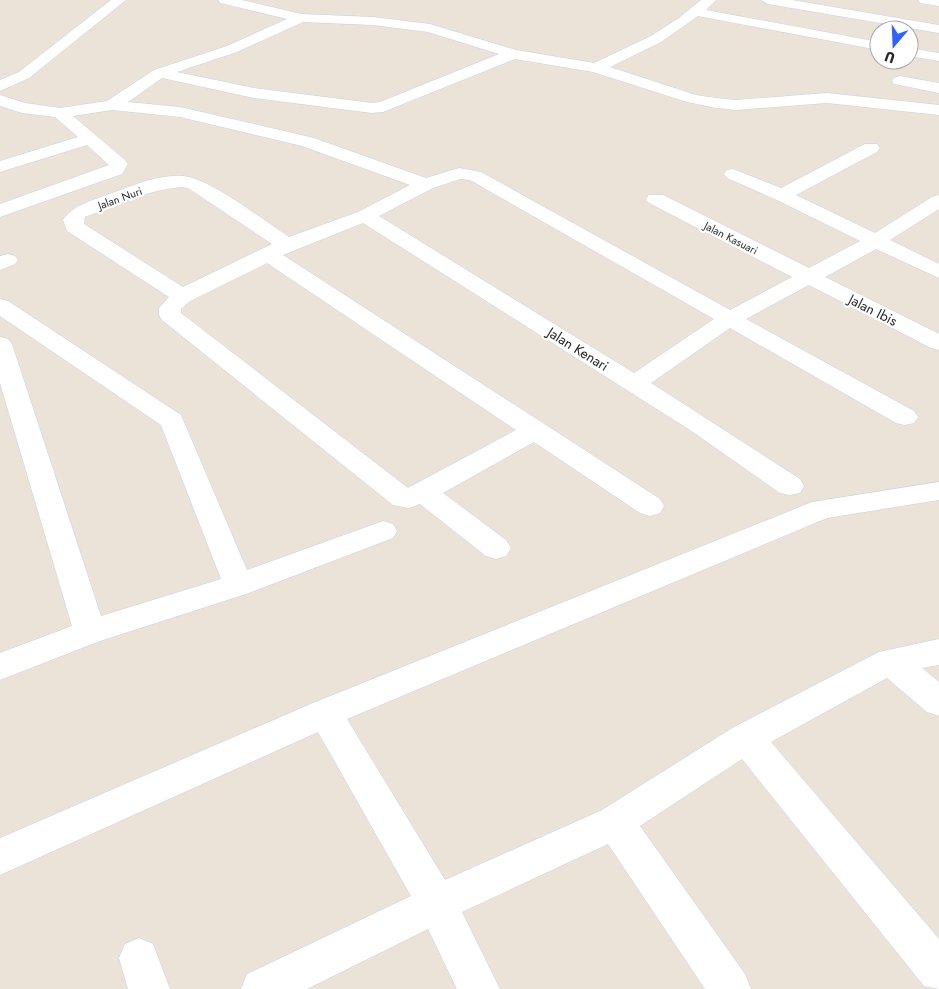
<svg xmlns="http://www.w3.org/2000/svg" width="939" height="989" viewBox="0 0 939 989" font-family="Jost,sans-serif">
	<rect width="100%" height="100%" fill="#ebe2d8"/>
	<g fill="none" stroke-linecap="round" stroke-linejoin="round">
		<g stroke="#cdd2e1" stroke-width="1">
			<g id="minor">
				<polygon points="111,0 126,0 29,78 0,91 0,80 19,72"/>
				<path d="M218,0h24l59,14 72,3 57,7 86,26 78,13 57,-27 28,-18 22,-18h15l-10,10 173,32v8l-181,-34 -37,26 -51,25 86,28 20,3 20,2 91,-7 112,12v10l-112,-12 -91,7 -20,-2 -29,-6 -94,-30 -78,-13 -132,53 -11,1 -118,-15 -92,-20 -34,24 52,5 134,31 112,40 33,-10 22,4 249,138 62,-33 -143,-74 -3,-4 3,-4h14l146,73 51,-27 -81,-40 -52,-23 -3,-4 3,-4 6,-1 48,19 84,-44h12l3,4 -3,4 -81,43 79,38 57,-36 7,-2v14l-49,31 49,24v14l-63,-29 -51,28 114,57v16l-8,-2 -122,-63 -63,34 168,92 4,6 -4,6 -9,2 -9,-2 -166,-95 -79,55 149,96 4,7 -4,7 -10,2 -10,-2 -90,-63 -327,-207 -80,32 377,244 4,7 -4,7 -10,3 -10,-3 -106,-71 -91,51 63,47 5,8 -5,8 -10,3 -10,-3 -66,-52 -11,4 -16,-3 -231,-185 -3,-5v-7l10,-11 -102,-66 -4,-11c11,-16 31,-20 49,-27 22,-8 48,-19 71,-17 27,2 81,45 106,61l69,-25 52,-27 -108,-39 -122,-29 -68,-7 -39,6 52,44 3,4 -6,10 -122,43v-13l109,-39 -22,-20 -87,27v-11l78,-24 -23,-20 -33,-4 -22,-7v-11l25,8 35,5 47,-7 47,-31 73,-24 60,-27 -67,-16zM303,22l70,3 55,7 71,22 -119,48 -8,1 -118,-15 -77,-16 60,-20zM460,179l10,1 244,139 -80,54 -255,-157 54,-28zM181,187l7,1 84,56 -89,43 -99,-63 1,-7c31,-12 62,-27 96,-30zM267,263l249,167 -108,58 -227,-175v-4l9,-8z"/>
				<polygon points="761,0 792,0 939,25 939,33 768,4"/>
				<polygon points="918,0 939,0 939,6 920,3"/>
				<polygon points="909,48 939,53 939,61 909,56"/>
				<polygon points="900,76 939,83 939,93 894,84 892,81 894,78"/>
				<polygon points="8,254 15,256 18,260 15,264 0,270 0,256"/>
				<polygon points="0,299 8,301 181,415 247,570 383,521 393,524 397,531 393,538 249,593 100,641 0,680 0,653 72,626 0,383 0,337 8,339 12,344 101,616 221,579 161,425 0,316"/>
				<polygon points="939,482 939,500 827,518 347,719 445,880 602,810 734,727 879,652 939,639 939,665 922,668 939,682 939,716 927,712 887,678 771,742 939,939 939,989 924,986 742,759 640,826 745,974 751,989 705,989 608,844 462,912 500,989 457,989 428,929 307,989 241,989 247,974 411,896 318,732 0,875 0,838 313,703 812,502"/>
				<polygon points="139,938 153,944 170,989 128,989 119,958 125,944"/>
			</g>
		</g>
		<use href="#minor" fill="#fff" fill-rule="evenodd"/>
	</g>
	<g text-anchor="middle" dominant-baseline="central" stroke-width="4.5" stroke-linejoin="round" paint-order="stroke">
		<g font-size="11" fill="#272727" stroke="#fff">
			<text transform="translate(120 198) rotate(-20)">Jalan Nuri</text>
			<text transform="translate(731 238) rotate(27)">Jalan Kasuari</text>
		</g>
		<g font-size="14" fill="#272727" stroke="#fff">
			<text transform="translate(873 310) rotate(27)">Jalan Ibis</text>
			<text transform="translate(578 349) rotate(32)">Jalan Kenari</text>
		</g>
	</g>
	<g transform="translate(894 45) rotate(199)"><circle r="24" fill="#ffffff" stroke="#a9a9a9"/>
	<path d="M0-4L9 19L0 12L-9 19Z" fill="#3262fd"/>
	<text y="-8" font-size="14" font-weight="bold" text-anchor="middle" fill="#272727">U</text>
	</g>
</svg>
